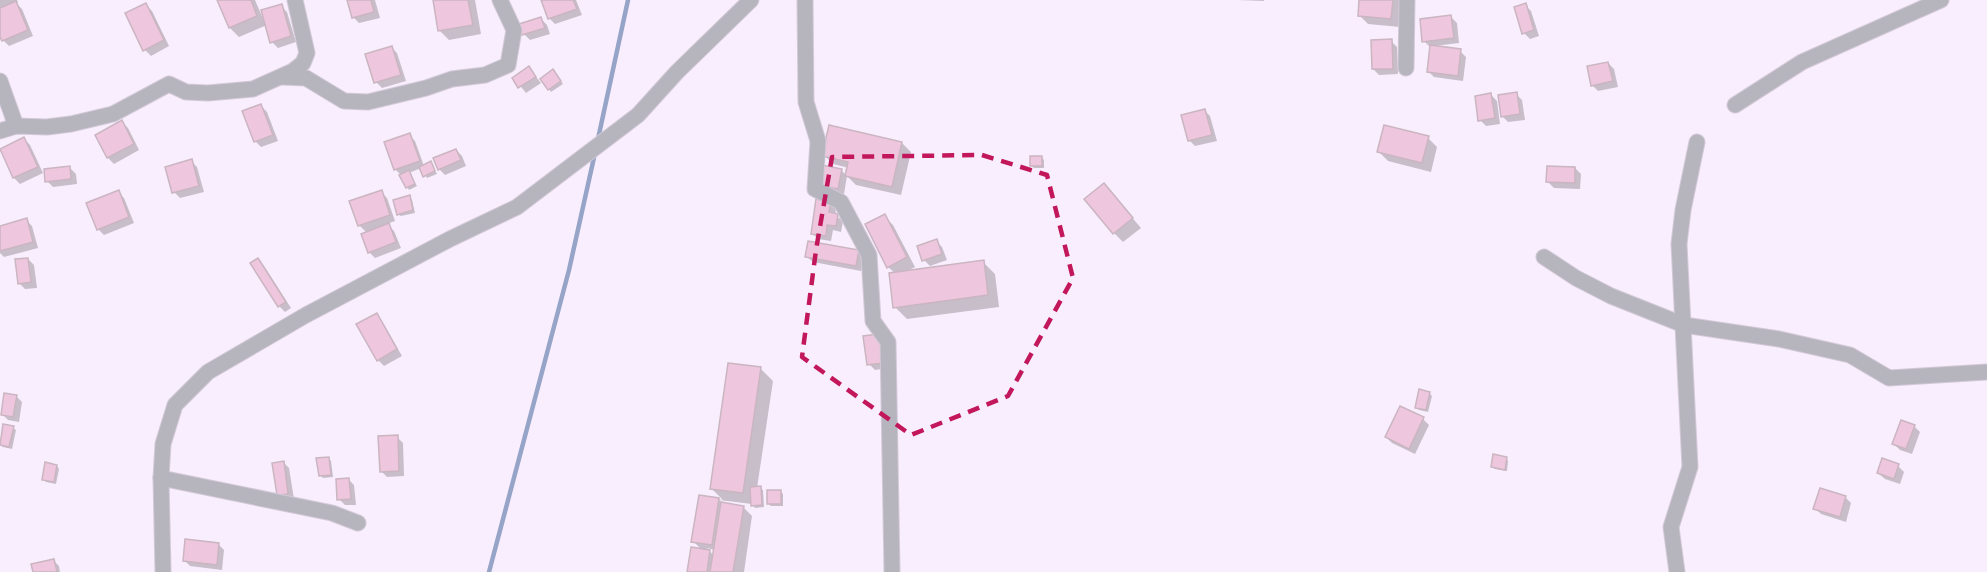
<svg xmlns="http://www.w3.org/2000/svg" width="1987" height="572" viewBox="0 0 1987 572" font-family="'DM Sans',sans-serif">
	<rect width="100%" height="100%" fill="#f9eefd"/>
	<g fill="#0003" fill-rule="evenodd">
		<polygon points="0,0 17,0 18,2 16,3 22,9 33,36 9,46 3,40 0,33"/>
		<polygon points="219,0 255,0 264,21 281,6 287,12 296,42 278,48 272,42 267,25 239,37 230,28"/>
		<polygon points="348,0 375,0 380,18 359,23 353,17"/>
		<polygon points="434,0 475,0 481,34 449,40 440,31"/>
		<polygon points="543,0 576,0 582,15 555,24 549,18"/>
		<polygon points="1237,0 1264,0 1264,1"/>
		<polygon points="1361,0 1402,0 1400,27 1368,24 1359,15"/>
		<polygon points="146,5 152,11 169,46 151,56 145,50"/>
		<polygon points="1525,5 1531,11 1539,36 1530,39 1524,33"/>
		<polygon points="1451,17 1457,23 1459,43 1434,46 1460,51 1466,57 1463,81 1434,77 1428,71 1430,47 1424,41"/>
		<polygon points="541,19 547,25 550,34 530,40 524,34"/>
		<polygon points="1391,41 1397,47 1398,74 1379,75 1373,69"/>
		<polygon points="391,47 397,53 406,81 382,88 376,82"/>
		<polygon points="1608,63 1614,69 1618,87 1598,91 1592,85"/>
		<polygon points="529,68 541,83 526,93 514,78"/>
		<polygon points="556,74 563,84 551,92 549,89"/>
		<polygon points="1516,94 1522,100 1525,120 1508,122 1502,116"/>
		<polygon points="1491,95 1497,101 1500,124 1486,126 1480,120"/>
		<polygon points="261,106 267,112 278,141 261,147 255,141"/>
		<polygon points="1204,110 1210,116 1217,141 1195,146 1189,140"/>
		<polygon points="122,122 128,128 139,150 114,164 108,158 97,136"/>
		<polygon points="409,135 415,141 424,166 431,163 437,174 427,178 421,168 409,173 417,186 409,190 401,175 395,169"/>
		<polygon points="1428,138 1437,147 1431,172 1388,161 1379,152"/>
		<polygon points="24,139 30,145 43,173 20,184 14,178 1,150"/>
		<polygon points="902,143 911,152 901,195 856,185 847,176 844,194 825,191 841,170 847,176 849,168 833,164 824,155"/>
		<polygon points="456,150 462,156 466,166 445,175 439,169"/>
		<polygon points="1041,157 1044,160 1044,168 1034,168 1031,166"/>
		<polygon points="191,161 197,167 204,192 180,198 174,192"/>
		<polygon points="70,168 76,174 77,184 53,187 47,181"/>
		<polygon points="1575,168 1581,174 1580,189 1554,188 1548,182"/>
		<polygon points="1104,185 1141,228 1123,242 1114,233"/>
		<polygon points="118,192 124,198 134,223 104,235 98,229"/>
		<polygon points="381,192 387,198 395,221 387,224 394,231 401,248 375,258 369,252 367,233 359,225"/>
		<polygon points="409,197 412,200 415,213 401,216 398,214"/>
		<polygon points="830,203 836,209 835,215 843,221 841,232 833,230 831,241 818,239 812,233"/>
		<polygon points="884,216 893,225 915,267 905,272 983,262 995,274 999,307 907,319 895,307 895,273 888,267"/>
		<polygon points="26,220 32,226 38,248 4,257 0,253 0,227"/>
		<polygon points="936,241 942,247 947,260 930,266 924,260"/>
		<polygon points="858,251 864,257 861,271 813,262 806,256"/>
		<polygon points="28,259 34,265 37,288 25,289 19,283"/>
		<polygon points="258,260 264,266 291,308 285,312 279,306"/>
		<polygon points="376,315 382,321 402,356 384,366 378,360"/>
		<polygon points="878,336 888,368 875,370 869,364"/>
		<path d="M729,364l32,5 12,12 -16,107 6,2 1,17 -9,1 -3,-4 -33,-4 5,4 19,3 9,9 -8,56h-56l14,-22 -9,-9 7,-45 23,4 -12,-12zM707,548l8,2 -1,6z"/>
		<polygon points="1429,393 1432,396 1428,412 1419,410 1416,407"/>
		<polygon points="16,396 22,402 19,422 8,420 2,414"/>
		<polygon points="1401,408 1423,419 1429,425 1415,454 1392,443 1386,437"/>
		<polygon points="4,426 13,428 16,430 12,449 3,447 0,444"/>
		<polygon points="1914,426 1920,432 1912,454 1900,450 1894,444"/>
		<polygon points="397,437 403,443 404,476 387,477 381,471"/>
		<polygon points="328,458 331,461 333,477 323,478 320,475"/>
		<polygon points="1506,458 1508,461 1507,471 1495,469 1492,467"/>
		<polygon points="283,462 289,468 294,499 278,495"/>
		<polygon points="57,466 59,469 56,484 46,482 43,479"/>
		<polygon points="1898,466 1904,472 1900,484 1885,479 1878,473"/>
		<polygon points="348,479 354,485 356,505 345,505 339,499"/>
		<polygon points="780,491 783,494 783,506 771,506 769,504"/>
		<polygon points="1845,497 1851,503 1846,522 1821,514 1815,508"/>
		<polygon points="218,544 224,550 222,570 190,566 184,560"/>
		<polygon points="53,560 59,566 60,572 35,572"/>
	</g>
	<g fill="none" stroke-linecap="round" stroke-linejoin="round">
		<g stroke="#96a4c7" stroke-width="4.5">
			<polyline points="598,139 628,0"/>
			<polyline points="489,572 569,270 595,153"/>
		</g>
	</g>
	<g fill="#eec7de" stroke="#cab5c1" stroke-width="1.5">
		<polygon points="217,0 251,0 257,16 229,28"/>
		<polygon points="347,0 371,0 374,12 352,18"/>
		<polygon points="433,0 468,0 473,25 438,31"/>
		<polygon points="541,0 573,0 577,9 548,19"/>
		<polygon points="1359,0 1393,0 1391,19 1358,16"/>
		<polygon points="16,1 28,30 2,41 0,37 0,8"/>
		<polygon points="146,3 164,40 143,51 125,13"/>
		<polygon points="1526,3 1534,30 1522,34 1514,7"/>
		<polygon points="282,4 291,36 270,43 261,10"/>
		<polygon points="1451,15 1454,38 1422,42 1420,19"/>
		<polygon points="541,17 545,28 522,35 519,24"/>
		<polygon points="1392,39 1393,69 1372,69 1371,40"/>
		<polygon points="1430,45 1461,49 1458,76 1427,72"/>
		<polygon points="392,46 401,75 374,83 365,54"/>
		<polygon points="1608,62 1613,81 1591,86 1587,66"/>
		<polygon points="529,66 536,77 518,88 512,78"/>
		<polygon points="553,69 561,81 548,90 540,79"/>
		<polygon points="1517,92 1520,114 1501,117 1498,95"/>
		<polygon points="1491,93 1495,118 1478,121 1475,96"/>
		<polygon points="261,104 273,135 254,142 242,111"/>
		<polygon points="1205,109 1212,135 1188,141 1181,115"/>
		<polygon points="122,120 134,144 107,158 95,135"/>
		<polygon points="829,125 902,142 892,187 845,176 848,162 822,156"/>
		<polygon points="1384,125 1429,136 1422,163 1377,152"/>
		<polygon points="410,133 420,161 394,170 384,142"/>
		<polygon points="24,137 38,167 13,178 0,149"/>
		<polygon points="456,149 461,160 438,170 433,158"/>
		<rect x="1030" y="156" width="12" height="10"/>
		<polygon points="192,159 199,186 172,193 165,167"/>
		<polygon points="431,161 435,171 423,177 419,167"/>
		<polygon points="822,165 842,169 838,189 817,185"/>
		<polygon points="70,166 71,179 45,182 44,169"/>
		<polygon points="1547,166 1575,167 1575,183 1546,182"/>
		<polygon points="409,170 415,184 406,188 399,175"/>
		<polygon points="1104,183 1133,218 1113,234 1084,199"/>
		<polygon points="119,190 129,217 97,230 86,203"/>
		<polygon points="382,190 390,215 358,226 349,201"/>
		<polygon points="410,195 413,210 397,215 393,200"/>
		<polygon points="816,199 831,202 829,212 838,214 836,226 827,225 826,236 811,234"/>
		<polygon points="885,214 907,257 887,268 865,224"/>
		<polygon points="27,218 33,242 0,251 0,226"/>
		<polygon points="389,223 396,242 368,253 361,234"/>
		<polygon points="937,239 942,254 922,261 917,246"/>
		<polygon points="808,241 859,250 856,266 805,257"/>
		<polygon points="28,258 31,282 18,284 15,259"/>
		<polygon points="258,258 286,302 278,307 250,263"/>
		<polygon points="984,260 988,295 893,308 889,273"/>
		<polygon points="377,313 397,349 377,361 356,324"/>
		<polygon points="879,334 883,363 867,365 863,336"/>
		<polygon points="728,363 761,367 743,493 710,489"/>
		<polygon points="1419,389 1430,392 1426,410 1415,408"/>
		<polygon points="4,393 17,395 13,417 1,415"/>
		<polygon points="1400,406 1424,417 1409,449 1385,437"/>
		<polygon points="1901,420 1915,425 1906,449 1892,444"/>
		<polygon points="3,424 14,426 9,447 0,445"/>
		<polygon points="398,435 399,471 380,472 378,436"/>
		<polygon points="1493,454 1507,457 1505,470 1491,467"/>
		<polygon points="329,457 331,475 319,476 316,458"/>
		<polygon points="1882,458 1899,464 1894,479 1877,473"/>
		<polygon points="284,461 288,494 277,495 272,463"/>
		<polygon points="45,462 57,465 54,482 42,480"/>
		<polygon points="349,478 351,499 337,500 336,479"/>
		<polygon points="761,486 762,505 751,506 750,487"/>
		<polygon points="1820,488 1846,496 1840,517 1813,509"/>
		<rect x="767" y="490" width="14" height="14"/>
		<polygon points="699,495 719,498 712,545 691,542"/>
		<polygon points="721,502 744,506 733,572 710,572"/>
		<polygon points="185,539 219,543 217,565 183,561"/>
		<polygon points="691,547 710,550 707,572 687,572"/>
		<polygon points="54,559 57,572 33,572 31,564"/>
	</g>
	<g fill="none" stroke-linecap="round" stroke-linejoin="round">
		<g stroke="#d3c9d7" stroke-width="17">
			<g id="minor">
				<polyline points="805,0 806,102 818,141 815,189 841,202 869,255 873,321 888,342 892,572"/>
				<polyline points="1406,68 1407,0"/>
				<polyline points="282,77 306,78 344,101 368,102 426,88 452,79 485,75 508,65 514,30 500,0"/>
				<polyline points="0,81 16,126"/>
				<polyline points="1735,105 1802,62 1941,0"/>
				<polyline points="0,131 16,126 47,127 71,124 113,114 169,84 186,92 208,93 253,89 293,71 303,63 307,53 295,0"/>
				<polyline points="1544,257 1576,278 1611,296 1684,325 1779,339 1850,355 1889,378 1987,372"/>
				<polyline points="161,478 332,513 358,523"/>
				<polyline points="163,572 161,478 163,444 175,405 208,372 306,315 450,239 517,207 638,115 677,72 751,0"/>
				<polyline points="1677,572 1671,527 1690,467 1679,244 1683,210 1697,142"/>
			</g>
		</g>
		<use href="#minor" stroke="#b6b5be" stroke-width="15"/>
	</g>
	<path fill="none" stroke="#c2185b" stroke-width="4.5" stroke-dasharray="12 8" stroke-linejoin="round" d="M982,155l65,20 26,103 -65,118 -97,39 -109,-78 14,-107 16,-93z"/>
</svg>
